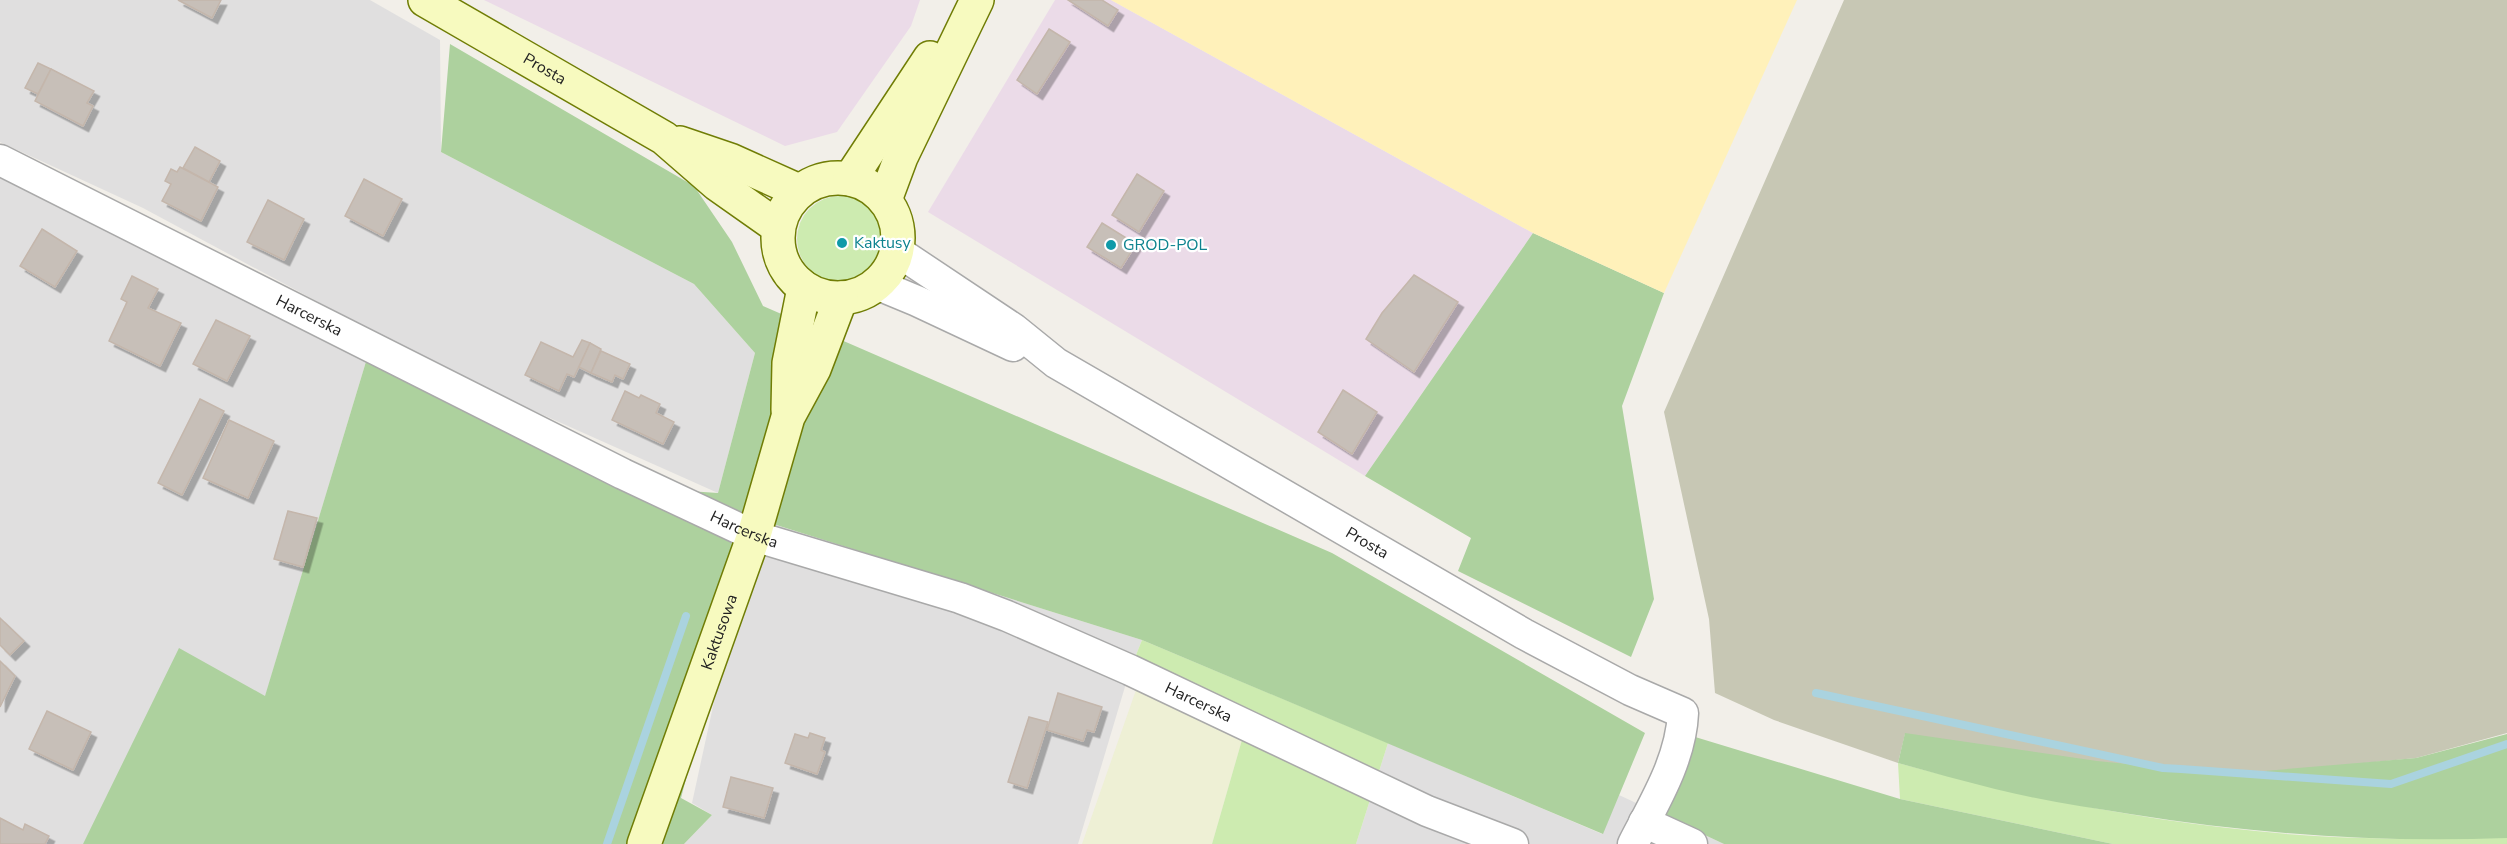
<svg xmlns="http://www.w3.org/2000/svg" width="2507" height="844" viewBox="0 0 2507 844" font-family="'Nunito Sans',sans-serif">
	<defs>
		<filter id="shadow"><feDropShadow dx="5.5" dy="5.5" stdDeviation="0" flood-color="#0004"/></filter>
	</defs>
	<rect width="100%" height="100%" fill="#f2efe9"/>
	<g fill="#e0dfdf">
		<polygon points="0,0 370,0 440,40 441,152 694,284 755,353 718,493 454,375 143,208 0,142"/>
		<polygon points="0,173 368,355 265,697 102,807 83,844 0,844"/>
		<polygon points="754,518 1142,640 1130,670 1078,844 684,844 712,815 692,803"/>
		<polygon points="1388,743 1602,834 1619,795 1724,844 1356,844"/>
	</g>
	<g fill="#ebdbe8">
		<polygon points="484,0 920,0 911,26 837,132 785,146"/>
		<polygon points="1055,0 1111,0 1533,233 1365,476 928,212"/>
	</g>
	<polygon fill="#c7c7b4" points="1844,0 2507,0 2507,733 2416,758 2162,783 1905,734 1898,763 1774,720 1715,693 1709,619 1664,412"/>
	<polygon fill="#eef0d5" points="1136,690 1246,726 1212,844 1082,844"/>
	<g fill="#cdebb0">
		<circle cx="840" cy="239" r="43"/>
		<polygon points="1142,640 1388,743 1356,844 1212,844 1246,726 1136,690 1130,670"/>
		<path d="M1898,763c137,37 276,64 417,73 64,4 128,2 192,2v6h-394l-213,-45z"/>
	</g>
	<g fill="#add19e">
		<polygon points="450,44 694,186 732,242 763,306 1332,553 1645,733 1603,834 1142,640 754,518 681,798 712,815 684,844 83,844 179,648 265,696 368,355 644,488 718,493 755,353 694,284 441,152"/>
		<polygon points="1533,233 1664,293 1622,406 1654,599 1631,657 1458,571 1471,538 1365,476"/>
		<polygon points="1682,733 1900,799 2113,844 1724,844 1662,815"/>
		<path d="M1905,733l192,28 132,13 187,-16 91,-24v104c-127,5 -252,-4 -377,-24 -45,-7 -91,-14 -135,-25 -32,-8 -64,-17 -97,-26z"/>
	</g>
	<polygon fill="#fff1ba" points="1111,0 1797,0 1664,293 1533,233"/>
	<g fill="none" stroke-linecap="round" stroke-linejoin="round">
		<g stroke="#aad3df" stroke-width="8">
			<polyline points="1816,693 2163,768 2181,769 2391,784 2507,744"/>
			<polyline points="607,844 686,616"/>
		</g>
	</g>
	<g fill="#c7bfb8" stroke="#c4b6ab" stroke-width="1.5" filter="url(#shadow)">
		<polygon points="178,0 221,0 212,18"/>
		<polygon points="1068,0 1102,0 1118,10 1108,26"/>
		<polygon points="1049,29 1070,42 1037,94 1017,80"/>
		<polygon points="38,63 51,69 38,94 25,88"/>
		<polygon points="51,69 94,91 87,103 93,106 83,126 35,101"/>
		<polygon points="195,147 220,161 209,182 183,168"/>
		<polygon points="180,167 218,187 201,221 162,201 171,184 165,181 171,169 177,172"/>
		<polygon points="1137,174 1164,191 1139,232 1112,215"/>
		<polygon points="364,179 402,199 383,236 345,216"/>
		<polygon points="268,200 304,219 284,260 247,242"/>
		<polygon points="1102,223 1136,244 1121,268 1087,247"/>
		<polygon points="42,229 77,251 55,287 20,266"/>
		<polygon points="1414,275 1458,302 1414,372 1366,339 1382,313"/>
		<polygon points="132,276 158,289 148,308 181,323 160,366 109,341 127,302 121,299"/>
		<polygon points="216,320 250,336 227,381 193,364"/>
		<polygon points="582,340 590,343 574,377 567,374 559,391 525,375 541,342 573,357"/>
		<polygon points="590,343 601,349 591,373 579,367"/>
		<polygon points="601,351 630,364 623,379 615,375 612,382 591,373"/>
		<polygon points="1343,390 1377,412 1352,454 1318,432"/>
		<polygon points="625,391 639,398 641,395 660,404 656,413 674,422 663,444 612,420"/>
		<polygon points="200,399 224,411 182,495 158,483"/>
		<polygon points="229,420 274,441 248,498 203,478"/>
		<polygon points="288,511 317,518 303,567 274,559"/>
		<polygon points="0,618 24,641 10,655 0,645"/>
		<polygon points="0,661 15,676 0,707"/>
		<polygon points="1058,693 1102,707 1094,732 1087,730 1083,741 1047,730"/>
		<polygon points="47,711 91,732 73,770 29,749"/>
		<polygon points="1029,717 1048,722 1027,788 1008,782"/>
		<polygon points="810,733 825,738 821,750 825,752 817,774 785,763 795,734 808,738"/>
		<polygon points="731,777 773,788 764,818 723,807"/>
		<polygon points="0,818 23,830 25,824 49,836 45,844 0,844"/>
	</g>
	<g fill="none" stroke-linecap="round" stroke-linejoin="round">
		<g stroke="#a9a9a9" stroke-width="33">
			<g id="street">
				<path id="s1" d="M0,160l623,314 117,55 27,11 193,58 47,18 123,54 297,141 86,33"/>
				<path id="s2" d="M897,251l117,78 42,34 468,271 106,56 53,23c-2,47 -29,90 -50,131"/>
				<polyline points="876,284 917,301 1013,346"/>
				<polyline points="1644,822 1692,844"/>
			</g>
		</g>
		<g stroke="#707d05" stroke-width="36">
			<g id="secondary">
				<path id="s3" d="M425,0l239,138 53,46 61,43"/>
				<polyline points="680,143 730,160 799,191"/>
				<circle cx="838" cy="238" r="60"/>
				<polyline points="850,179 930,58"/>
				<polyline points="885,200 901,157 977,0"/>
				<polyline points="788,410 789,363 804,288"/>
				<path id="s4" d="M644,844l110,-309 34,-118 26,-48 27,-71"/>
			</g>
		</g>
		<use href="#street" stroke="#fff" stroke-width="30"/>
		<use href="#secondary" stroke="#f7fabf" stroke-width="33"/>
	</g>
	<g fill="#0f9aa8" stroke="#fff" stroke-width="2">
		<circle cx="842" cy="243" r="6"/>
		<circle cx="1111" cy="245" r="6"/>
	</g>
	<g text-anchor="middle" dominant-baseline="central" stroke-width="4.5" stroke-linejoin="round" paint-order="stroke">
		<g font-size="16" fill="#222" stroke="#fff">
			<text stroke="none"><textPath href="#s3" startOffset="138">Prosta</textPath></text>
			<text stroke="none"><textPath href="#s1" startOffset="346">Harcerska</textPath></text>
			<text stroke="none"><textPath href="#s1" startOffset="831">Harcerska</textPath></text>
			<text stroke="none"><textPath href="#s2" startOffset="554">Prosta</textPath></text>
			<text stroke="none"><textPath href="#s4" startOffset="225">Kaktusowa</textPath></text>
			<text stroke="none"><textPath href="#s1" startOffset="1318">Harcerska</textPath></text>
		</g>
		<g font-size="16" fill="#0d838f" stroke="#fff" text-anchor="start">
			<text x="854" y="243">Kaktusy</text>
			<text x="1123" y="245">GROD-POL</text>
		</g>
	</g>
</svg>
